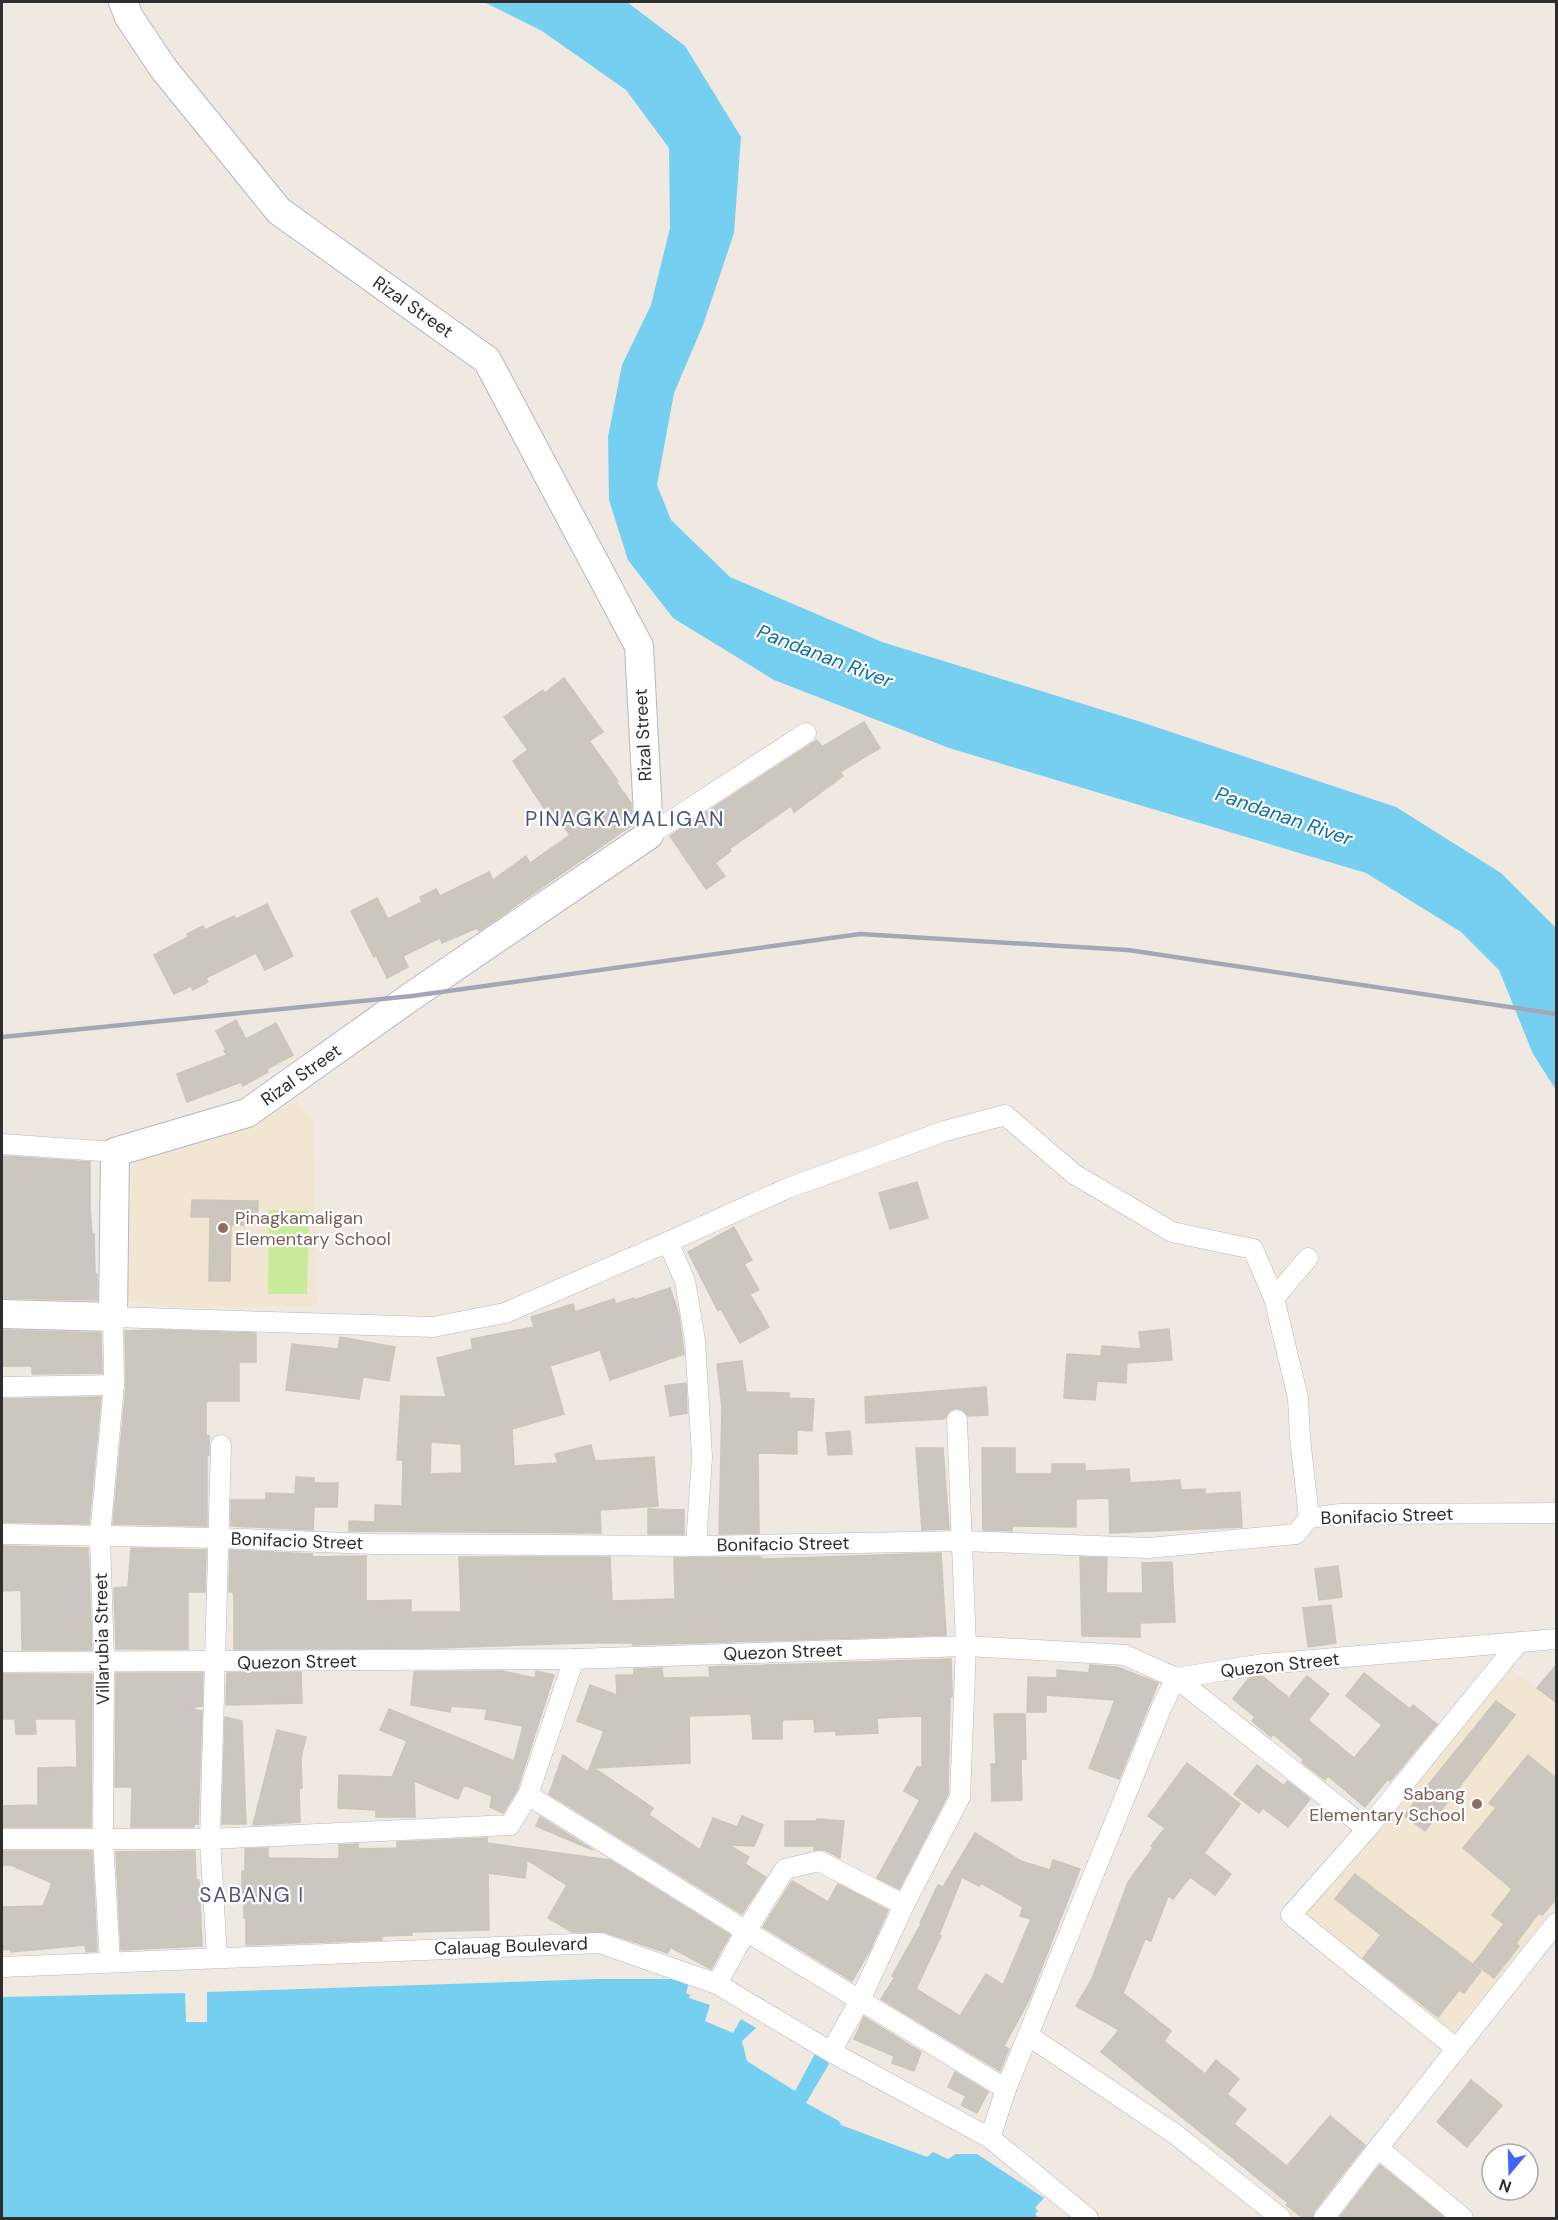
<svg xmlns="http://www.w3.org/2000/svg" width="1558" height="2220" viewBox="0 0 1558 2220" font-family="'DM Sans',sans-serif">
	<rect width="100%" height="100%" fill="#efe9e1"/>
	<g fill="#f0e6d1">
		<polygon points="297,1101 313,1119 317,1306 176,1307 126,1301 133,1156 236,1133"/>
		<polygon points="1511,1669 1556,1705 1556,1903 1455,2037 1302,1916"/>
	</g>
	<polygon fill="#c9ec9a" points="269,1210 309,1211 307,1294 268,1294"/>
	<g fill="#75cff0">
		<polygon points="484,2 627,2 685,46 741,137 734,233 703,325 674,393 657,485 671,520 730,577 882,642 1138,721 1396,807 1501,873 1556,928 1556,1090 1533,1054 1499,970 1461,932 1366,873 949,748 774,680 673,618 628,560 609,500 608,437 622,365 651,305 670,228 669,148 626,90 542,31"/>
		<polygon points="599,1979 690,1979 686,1993 690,1995 689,1998 710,2005 705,2021 733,2033 741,2019 756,2028 742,2041 747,2061 795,2091 818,2048 829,2064 806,2103 839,2121 841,2125 927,2157 933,2152 948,2159 956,2154 977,2154 1044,2198 1035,2208 1038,2211 1035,2214 1039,2218 2,2218 2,1997 185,1993 186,2022 207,2022 207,1992"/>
	</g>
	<g fill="#cbc7bf" stroke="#cbc5ba" stroke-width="1.5" fill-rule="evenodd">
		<polygon points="564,678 603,732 589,741 618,781 616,782 631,803 632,825 479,931 477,928 442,943 440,938 403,956 408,967 387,978 376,955 374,957 351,911 377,898 388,919 422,902 420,897 436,889 440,896 489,872 493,880 526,856 530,863 570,835 548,806 544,808 513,761 528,750 504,717 543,690 545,693"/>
		<polygon points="864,722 880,748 840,772 843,776 794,812 791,806 729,849 731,851 715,863 725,876 706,889 670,836 817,740 822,747"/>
		<polygon points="267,904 293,956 265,970 256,953 206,978 208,982 193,990 191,986 174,994 154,955 188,937 187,934 203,926 205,930 234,916 236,919"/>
		<polygon points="236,1020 246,1039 276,1023 293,1055 267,1069 268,1072 243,1086 241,1082 187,1102 177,1074 227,1055 224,1051 226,1050 216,1031"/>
		<polygon points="2,1156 90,1162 90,1208 92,1234 94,1234 95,1274 97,1274 97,1300 2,1298"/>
		<polygon points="917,1182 928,1218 890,1229 879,1193"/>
		<polygon points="192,1200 258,1201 257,1225 231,1225 230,1281 209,1281 210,1217 191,1217"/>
		<polygon points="734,1227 752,1260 744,1264 759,1290 750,1294 769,1327 740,1343 721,1309 718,1311 688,1252"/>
		<path d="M670,1288l9,27 5,39 -74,26 -10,-30 -50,16 14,48 -52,15 2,37 44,-3 -3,-9 36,-9 4,16 59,-4 4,49 -58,4 1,23 -252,-2v-10l26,1v-17l27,1 1,-46h-6l4,-64 45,1 -9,-39 36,-9 -2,-10 63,-12 -3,-10 42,-13 2,8 39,-13 2,5 18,-6v2zM431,1442l30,2 1,29 -32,1z"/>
		<polygon points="1169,1329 1172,1360 1127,1363 1126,1383 1097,1381 1095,1400 1064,1398 1067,1354 1101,1356 1102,1346 1141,1349 1139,1332"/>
		<polygon points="2,1330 101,1333 102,1373 32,1374 32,1366 2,1366"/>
		<polygon points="160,1330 256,1333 256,1362 239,1362 239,1401 208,1401 206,1403 206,1436 209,1436 209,1455 207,1455 207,1526 113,1524 126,1386 125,1331"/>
		<polygon points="340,1337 395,1347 389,1381 363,1377 359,1399 286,1390 292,1344 338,1349"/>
		<polygon points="742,1361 746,1392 789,1393 789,1398 814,1399 812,1431 797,1430 797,1454 758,1453 759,1533 719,1534 722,1407 717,1364"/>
		<polygon points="686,1383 687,1413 670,1416 665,1386"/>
		<polygon points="986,1387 988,1415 968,1416 963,1410 956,1408 950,1410 944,1419 866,1423 865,1397"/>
		<polygon points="101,1397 89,1524 2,1522 2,1399"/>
		<polygon points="850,1431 852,1454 828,1455 826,1433"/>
		<polygon points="916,1448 943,1448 949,1529 922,1530"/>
		<polygon points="982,1448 1015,1448 1015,1474 1052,1474 1052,1464 1085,1464 1085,1471 1129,1469 1130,1483 1180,1480 1181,1490 1205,1489 1205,1494 1240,1492 1242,1527 1110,1533 1109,1498 1076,1499 1076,1527 1012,1526 1012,1531 983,1530"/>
		<polygon points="296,1477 314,1478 314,1483 338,1483 337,1507 314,1507 313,1530 231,1526 231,1500 266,1500 266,1493 295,1494"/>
		<polygon points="648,1509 684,1510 684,1534 648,1534"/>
		<polygon points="2,1546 88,1548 92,1650 22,1650 21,1590 2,1591"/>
		<polygon points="131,1548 206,1550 205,1592 188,1592 188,1649 116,1649 114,1588 128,1587"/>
		<polygon points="230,1550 312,1554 312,1557 366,1556 366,1601 411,1600 411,1612 461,1612 459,1557 610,1557 612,1601 675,1599 674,1558 759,1557 764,1559 941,1553 946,1635 633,1645 633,1643 585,1643 437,1648 234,1649 234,1597 233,1592 229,1592"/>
		<polygon points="1080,1557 1107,1558 1106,1593 1143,1593 1142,1563 1172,1562 1175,1622 1140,1623 1140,1637 1082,1636"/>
		<polygon points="1338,1566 1342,1597 1319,1600 1315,1569"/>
		<polygon points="1331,1605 1336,1643 1308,1647 1303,1608"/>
		<polygon points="951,1659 952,1687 952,1697 950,1697 948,1794 899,1889 877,1878 920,1800 904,1791 917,1767 922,1767 922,1716 877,1718 878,1733 836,1735 836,1731 815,1732 814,1719 782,1720 782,1739 753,1739 751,1714 689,1716 690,1763 594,1768 653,1808 649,1815 700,1850 713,1818 737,1827 742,1816 763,1825 754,1846 729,1845 749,1857 745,1864 766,1877 742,1914 549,1794 563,1755 588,1772 604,1731 577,1721 590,1685 617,1695 616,1675 634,1675 634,1669 662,1668 663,1678 710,1677 709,1667"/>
		<polygon points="1557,1664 1557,1703 1537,1688"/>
		<polygon points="1090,1665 1117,1667 1158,1683 1119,1779 1089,1768 1115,1700 1046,1695 1046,1712 1027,1712 1028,1677 1057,1678 1057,1670 1089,1673"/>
		<polygon points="502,1671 535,1678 536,1671 554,1675 517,1790 503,1813 490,1807 492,1796 464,1785 458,1799 414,1781 415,1817 376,1817 376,1810 338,1808 339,1775 392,1777 407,1741 380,1730 389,1709 514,1761 523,1726 485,1719 487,1709 451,1706 450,1712 411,1705 414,1672"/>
		<polygon points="301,1672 302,1703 226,1705 227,1673"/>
		<polygon points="116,1673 203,1673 202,1706 188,1708 202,1711 198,1824 194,1824 194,1827 131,1827 132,1787 115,1787"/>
		<polygon points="1364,1673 1410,1709 1413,1705 1437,1724 1390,1781 1388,1779 1365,1807 1328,1776 1325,1780 1302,1762 1304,1760 1273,1734 1271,1737 1252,1721 1255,1717 1233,1699 1249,1678 1262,1676 1289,1698 1307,1676 1329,1694 1308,1720 1354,1758 1382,1725 1346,1696"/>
		<polygon points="2,1674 92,1674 91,1827 2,1827 2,1806 38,1805 38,1768 77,1767 76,1719 35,1719 36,1734 16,1734 15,1719 2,1719"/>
		<polygon points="1496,1701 1515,1715 1425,1831 1404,1815"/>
		<polygon points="994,1714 1025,1714 1026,1759 1021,1759 1022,1800 992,1801 991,1764 996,1764"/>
		<polygon points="225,1717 242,1721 246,1824 222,1824"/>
		<polygon points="277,1730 306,1737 301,1758 302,1788 299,1788 300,1822 253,1825"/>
		<polygon points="1528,1755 1557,1779 1557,1898 1542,1915 1539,1913 1516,1943 1519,1946 1494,1978 1474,1963 1504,1924 1492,1915 1512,1889 1463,1848 1496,1808 1489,1803"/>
		<polygon points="1187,1763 1240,1804 1204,1853 1231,1874 1215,1895 1190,1877 1173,1899 1168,1896 1151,1941 1145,1939 1123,1993 1171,2031 1164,2041 1205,2074 1216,2060 1239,2079 1227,2094 1246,2109 1234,2124 1287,2166 1330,2116 1365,2145 1314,2211 1312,2218 1303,2218 1286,2205 1288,2203 1240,2164 1101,2052 1119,2030 1076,2006 1092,1979 1128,1882 1153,1848 1151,1846 1165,1828 1148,1816"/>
		<polygon points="1257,1765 1284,1786 1287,1781 1310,1799 1288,1827 1263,1808 1259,1813 1234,1794"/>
		<polygon points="540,1817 593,1850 536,1826"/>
		<polygon points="817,1819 844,1821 840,1858 825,1850 814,1850 814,1846 785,1846 785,1821 817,1821"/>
		<path d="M975,1833l46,28 29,9 3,-10 27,9 -51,131 -25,46 5,3 -9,22 -119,-72 14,-22 -3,-1 29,-52 -1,-1 18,-38 5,2zM962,1877l17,9 2,-3 42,24 -3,9 11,3 -28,66 -17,-11 -26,42 -44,-27 25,-53 -2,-1z"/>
		<polygon points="487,1838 487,1843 610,1860 730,1935 711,1969 670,1947 668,1953 604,1932 572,1932 548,1918 567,1885 527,1860 525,1878 488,1873 489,1930 412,1932 412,1935 382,1936 382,1940 246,1945 246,1918 244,1918 244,1893 242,1893 242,1871 245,1871 245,1849 268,1848 268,1858 339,1859 339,1845 358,1844 358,1849 397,1848 397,1842"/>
		<polygon points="2,1851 92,1851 97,1951 86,1952 85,1945 11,1952 11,1949 2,1950 2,1907 43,1906 52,1883 11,1865 2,1865"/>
		<polygon points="195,1851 196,1880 199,1880 202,1946 121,1950 116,1852"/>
		<polygon points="1355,1874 1481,1971 1464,1993 1459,1990 1438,2017 1363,1958 1381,1935 1335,1899"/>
		<polygon points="792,1881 828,1902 838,1884 888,1910 869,1952 852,1981 763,1927"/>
		<polygon points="864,2017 921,2052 914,2071 892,2063 894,2056 854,2039"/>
		<polygon points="955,2072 988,2092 977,2113 961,2105 966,2096 948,2087"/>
		<polygon points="1471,2080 1502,2105 1467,2147 1437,2122"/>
		<polygon points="1380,2165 1445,2218 1339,2218"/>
	</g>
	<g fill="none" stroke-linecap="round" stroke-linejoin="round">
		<g stroke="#b4b7c1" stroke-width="21">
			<g id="street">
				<polyline points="649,835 806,733"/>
				<polyline points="2,1144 115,1152"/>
				<polyline points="668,1242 685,1281 695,1340 702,1457 696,1546"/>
				<polyline points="1274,1298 1308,1258"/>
				<polyline points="2,1387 114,1385"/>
				<polyline points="2,1534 218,1538 374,1544 696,1546 963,1541 1149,1548 1296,1534 1309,1518 1340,1514 1556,1513"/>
				<polyline points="574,1659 528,1795 746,1931 1006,2089"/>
				<polyline points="2,1662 574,1659 966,1646 1125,1655 1176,1678 1264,1664 1556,1639"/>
				<polyline points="2,1839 210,1839 510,1825 528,1795"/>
				<polyline points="217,1957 210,1839 221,1445"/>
				<polyline points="110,1962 103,1839 104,1662 100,1536 114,1385 113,1317 433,1327 505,1313 668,1242 788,1188 945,1131 1005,1115 1074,1174 1172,1232 1253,1249 1274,1298 1298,1398 1300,1438 1309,1518"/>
				<polyline points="2,1967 600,1943 717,1984 831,2052 990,2138 1088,2218"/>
				<polyline points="717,1984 746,1931 785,1869 819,1861 904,1905"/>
				<polyline points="1029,2036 1175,2134 1281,2218"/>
				<polyline points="1457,2049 1291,1915 1367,1829 1518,1643"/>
				<polyline points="831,2052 860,2000 904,1905 960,1797 966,1646 957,1420"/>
				<polyline points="990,2138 1006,2089 1162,1706 1176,1678 1367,1829"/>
				<polyline points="1378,2148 1463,2218"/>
				<polyline points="1324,2218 1378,2148 1556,1923"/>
			</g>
		</g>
		<g stroke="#b4b7c1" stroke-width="30">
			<polyline id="secondary" points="2,1314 113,1317 115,1152 247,1113 412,996 649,835 639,646 487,360 279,211 163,68 129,17 123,2"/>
		</g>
		<use href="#street" stroke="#fff" stroke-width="20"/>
		<use href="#secondary" stroke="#fff" stroke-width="28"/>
		<polyline stroke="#a3a6b8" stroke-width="4.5" points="2,1037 412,996 860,934 1128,950 1556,1014"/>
	</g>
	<g fill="#8d6e63" stroke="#fff" stroke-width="2">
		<circle cx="223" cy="1228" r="6"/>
		<circle cx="1477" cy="1804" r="6"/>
	</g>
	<g text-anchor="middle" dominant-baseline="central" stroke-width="4.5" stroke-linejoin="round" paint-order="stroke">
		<g font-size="18" fill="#2e2e2e" stroke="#fff">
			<text transform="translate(413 307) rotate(35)">Rizal Street</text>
			<text transform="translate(643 735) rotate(-93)">Rizal Street</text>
			<text transform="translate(301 1075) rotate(-35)">Rizal Street</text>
			<text transform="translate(1387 1516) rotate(-2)">Bonifacio Street</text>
			<text transform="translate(297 1541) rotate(2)">Bonifacio Street</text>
			<text transform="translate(783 1544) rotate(-1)">Bonifacio Street</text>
			<text transform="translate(102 1639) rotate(-91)">Villarubia Street</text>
			<text transform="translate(783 1652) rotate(-2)">Quezon Street</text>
			<text transform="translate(297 1662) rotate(-1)">Quezon Street</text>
			<text transform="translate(1280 1665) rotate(-6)">Quezon Street</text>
			<text transform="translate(511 1946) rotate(-2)">Calauag Boulevard</text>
		</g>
		<g font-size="18" fill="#785e54" stroke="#fff" text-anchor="start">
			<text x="235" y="1218">Pinagkamaligan<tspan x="235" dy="21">Elementary School</tspan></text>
			<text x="1465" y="1794" text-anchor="end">Sabang<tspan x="1465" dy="21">Elementary School</tspan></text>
		</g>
		<g font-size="20" font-style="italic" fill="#0d6fa3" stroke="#fff">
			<text transform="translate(825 656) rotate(21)">Pandanan River</text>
			<text transform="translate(1284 816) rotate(19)">Pandanan River</text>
		</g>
		<g font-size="21" letter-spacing="1.5" fill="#4d5680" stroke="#fff">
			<text x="625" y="819">PINAGKAMALIGAN</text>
			<text x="252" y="1895">SABANG I</text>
		</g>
	</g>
	<rect width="1558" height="2220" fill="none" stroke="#2e2e2e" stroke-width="6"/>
	<g transform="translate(1510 2172) rotate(199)"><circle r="28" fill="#ffffff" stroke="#ababab" stroke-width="1.5"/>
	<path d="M0-4.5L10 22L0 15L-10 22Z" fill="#4264fb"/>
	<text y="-9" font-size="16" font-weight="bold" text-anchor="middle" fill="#2e2e2e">N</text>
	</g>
</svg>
